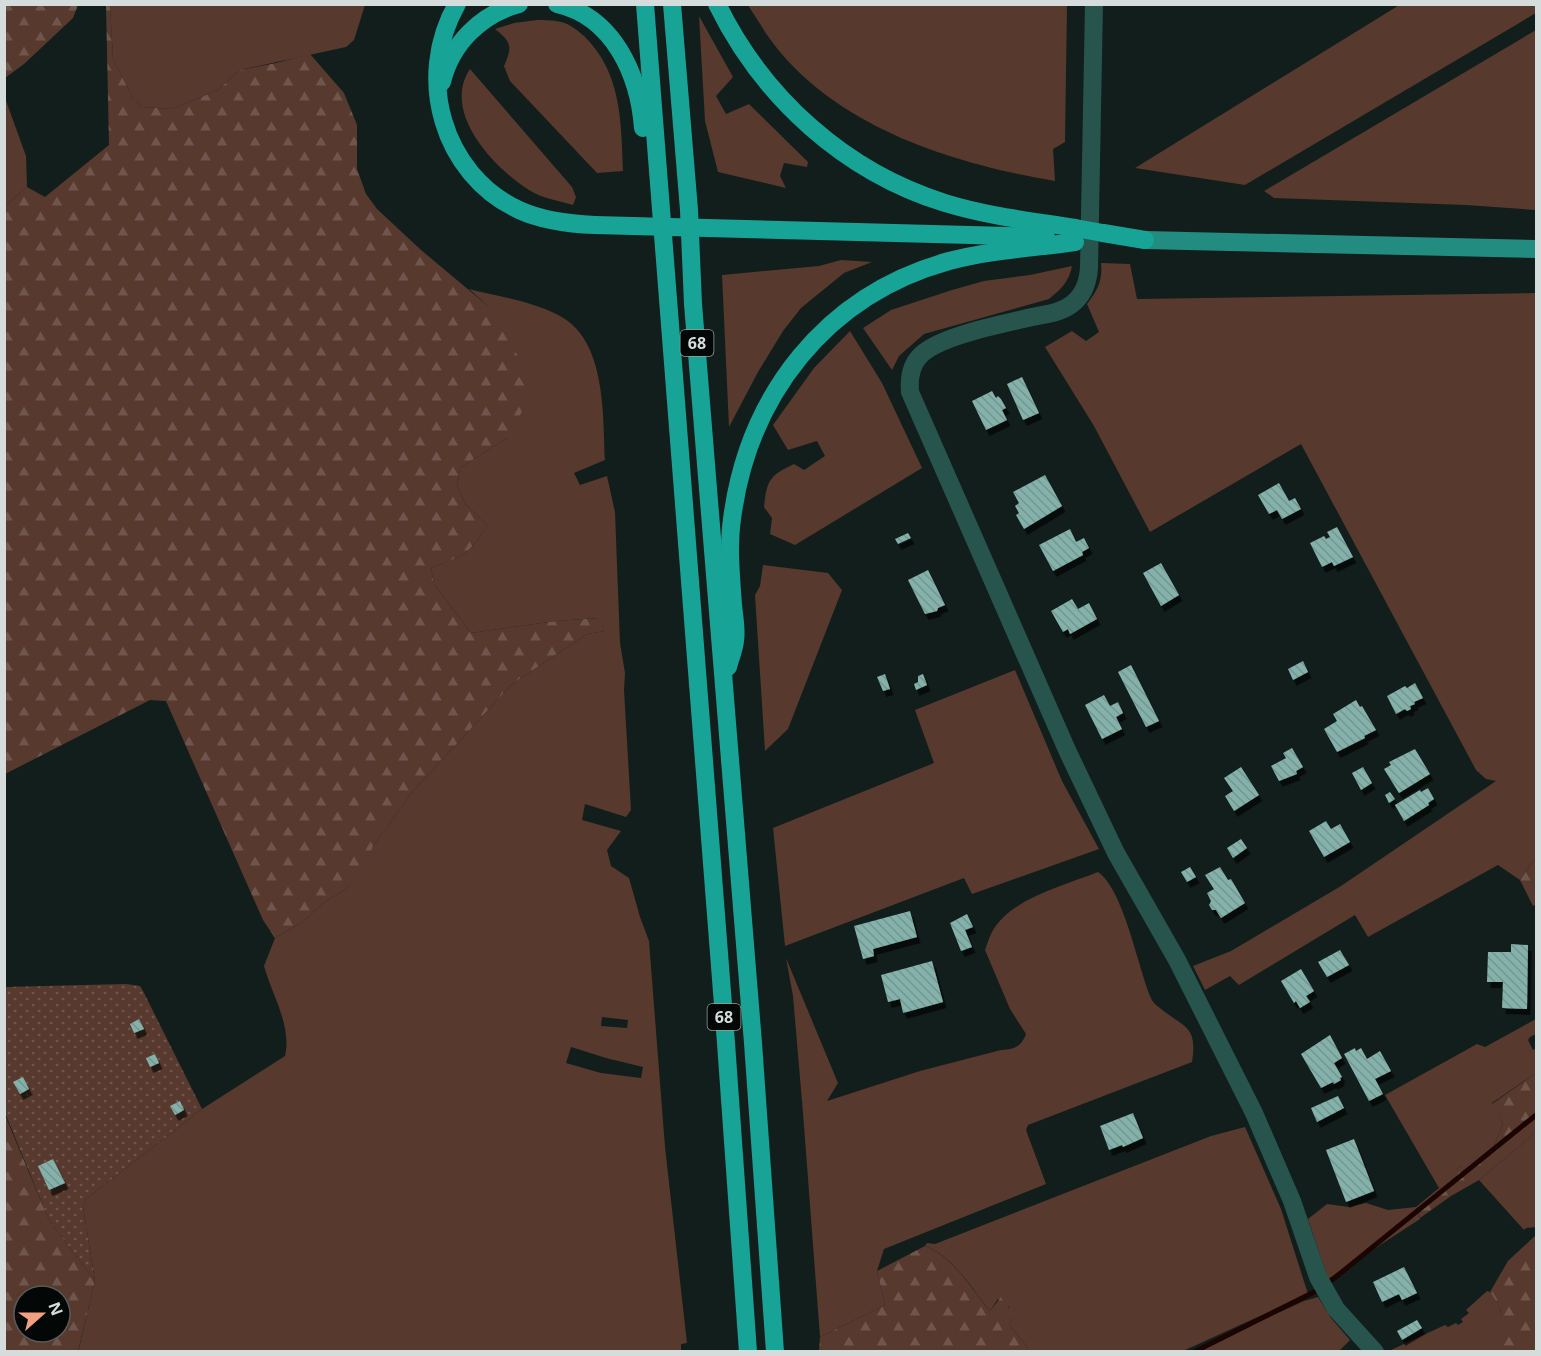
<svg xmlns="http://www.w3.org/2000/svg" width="1541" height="1356" viewBox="0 0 1541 1356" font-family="'Noto Sans',sans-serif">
	<defs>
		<pattern id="forest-firs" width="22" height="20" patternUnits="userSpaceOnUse" patternTransform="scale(1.5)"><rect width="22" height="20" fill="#58392d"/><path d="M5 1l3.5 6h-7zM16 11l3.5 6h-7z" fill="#6f554b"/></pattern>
		<pattern id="park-dots" width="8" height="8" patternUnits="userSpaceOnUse" patternTransform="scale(1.5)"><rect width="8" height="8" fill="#58392d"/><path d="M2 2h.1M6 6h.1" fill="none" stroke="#6f554b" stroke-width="1.8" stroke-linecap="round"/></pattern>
		<pattern id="building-back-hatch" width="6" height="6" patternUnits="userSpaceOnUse" patternTransform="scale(1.5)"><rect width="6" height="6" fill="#84b2ab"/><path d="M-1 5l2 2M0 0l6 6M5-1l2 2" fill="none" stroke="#739691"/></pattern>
		<filter id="shadow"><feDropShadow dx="3.5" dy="6" stdDeviation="0" flood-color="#0009"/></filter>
	</defs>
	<rect width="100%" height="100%" fill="#111e1c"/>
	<g fill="#58392d" fill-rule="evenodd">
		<polygon points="1401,4 1536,5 1536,13 1245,185 1135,168"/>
		<polygon points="110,5 365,5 354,40 346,47 240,70 218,90 172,109 142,107 133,98 113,59"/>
		<path d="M748,5h319l-2,137 -12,7 2,32c-106,-18 -227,-56 -290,-149 -5,-9 -12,-18 -17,-27z"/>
		<polygon points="699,16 733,77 716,96 726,114 749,104 808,162 807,167 784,163 780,176 786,188 718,172 705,121"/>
		<path d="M537,20c6,0 13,0 19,1 11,1 20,8 28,15 38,37 37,86 39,135l-26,2 -87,-92 -6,-15c9,-20 7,-24 -9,-37l19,-6z"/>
		<polygon points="1536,30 1536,210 1466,205 1274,198 1264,191"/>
		<path d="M470,69l102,118 4,10 -3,8c-14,-4 -32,-7 -44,-15 -35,-22 -88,-78 -59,-121z"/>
		<polygon points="5,98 26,156 27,187 5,206"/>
		<polygon points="841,260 872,262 844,273 801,308 783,331 758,372 729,427 722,275 819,266"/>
		<path d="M1101,263l29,1 7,35 399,-6v564l-16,23 -22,-15 -130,72 -13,-22 -116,70 -9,-9 -25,14 -12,-24 38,-15 110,-65 155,-105 -10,-2 -10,-9 -175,-326 -151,88 -56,-106 -49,-79 27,-16 14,10 13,-9 -12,-28c10,-13 16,-23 14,-41z"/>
		<path d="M1072,266c-3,16 -11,23 -23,33l-125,35 -25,22 -7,14 -29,-42 28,-18 61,-20 32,-9 46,-6z"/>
		<path d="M469,289c31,8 69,13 96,30 41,27 38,98 40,141l-31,13 6,12 27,-9 8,36 5,131 5,30 -1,17 7,120 -5,7 -41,-13 -3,16 39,11 -14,19 4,16 18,12 11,39 9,24 16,206 22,196 -6,1v8h-603l17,-71 -12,-74 3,-8 116,-90 83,-53c7,-30 -13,-61 -21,-90l11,-28 29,-17 19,-18 23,-14 18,-20 9,-23 41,-56 98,-106 75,-50 17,-3 -5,-13 -43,3 -85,12 -37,-49 -3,-16c31,-12 40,-14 56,-43l-21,-20 -9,-18 3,-19 47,-30 -19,-132zM602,1017l26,3 -1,8 -26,-2zM571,1047l35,11 37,9 -2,11 -40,-5 -35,-10z"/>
		<path d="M850,331l32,52 40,85 -127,77 -25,-11 2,-16 -8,-11c3,-27 5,-31 30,-43l10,6 21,-14 -8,-15 -29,9 -15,-25 41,-57z"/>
		<polygon points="763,565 828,573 842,590 788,729 765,751 755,595 760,586"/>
		<polygon points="1015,670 1062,781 1099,849 972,894 964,878 785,946 773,828 934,763 915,710"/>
		<path d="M1098,872c26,18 40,96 53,126 2,5 5,7 9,10 24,20 38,17 32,54l-164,63 -2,5 20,54 -162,65 -7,22 8,34 -65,32 -17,-224 -10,-117 -7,-38 52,125 -11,18 93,-30 81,-21c14,-1 20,-3 25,-16l-16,-25 -25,-59c2,-6 4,-12 7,-18 19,-34 71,-46 106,-60z"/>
		<polygon points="1536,1019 1536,1034 1530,1037 1528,1040 1533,1050 1536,1048 1536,1073 1492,1103 1503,1123 1491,1154 1462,1175 1460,1167 1456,1169 1459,1177 1439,1188 1385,1095 1477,1044 1485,1047"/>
		<path d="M1245,1127l36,82 27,85 -125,57h-155l-3,-7 -16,-19 3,-5 -9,-7 6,-5 -2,-5 -9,-4 -8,12c-18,-22 -37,-55 -65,-65l2,-3 8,1 276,-108z"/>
		<polygon points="1536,1132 1536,1227 1526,1228 1524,1230 1479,1180"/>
		<polygon points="1366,1203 1388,1210 1416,1207 1420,1219 1328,1279 1308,1219 1327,1204 1349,1207"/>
		<polygon points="1487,1291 1490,1292 1497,1301 1503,1319 1503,1324 1497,1334 1497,1351 1391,1350 1445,1325 1448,1327 1456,1323 1458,1325 1463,1322 1461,1319 1469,1313 1466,1310"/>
		<polygon points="1318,1297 1331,1318 1350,1340 1339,1351 1195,1351 1304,1301"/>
	</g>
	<g fill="url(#forest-firs)" fill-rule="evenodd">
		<polygon points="5,4 78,5 73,18 24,64 5,78"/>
		<path d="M106,5h4l3,54 20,39 9,9 30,2 46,-19 22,-20 36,-7 34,-9 34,39 13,32v44l9,25 11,15 44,41 67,56 39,65 1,30 -21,37 -47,30 -3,19 9,18 21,20c-17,30 -25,31 -56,43l3,16 37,49 85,-12 44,-3 4,13 -17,3 -75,50 -98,106 -41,56 -8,23 -19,20 -23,14 -19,18 -29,17 -12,-18 -97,-219 -16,-1 -145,74v-568l22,-19 18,10 64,-52z"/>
		<polygon points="1536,857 1536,904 1533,906 1520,880"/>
		<polygon points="1536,1073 1536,1132 1479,1180 1451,1196 1420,1218 1416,1207 1445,1183 1458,1177 1455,1176 1456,1169 1460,1167 1465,1170 1466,1173 1491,1154 1503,1123 1492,1104"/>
		<path d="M4,1113l45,107 46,61 -17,70h-73zM24,1296h36v36h-36z"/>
		<path d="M1536,1235v116h-39l-4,-9v-5c16,-13 8,-30 -3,-45l18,-31z"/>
		<path d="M925,1246c29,11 46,43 65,65l11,-14 6,4 2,9 -5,3 8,7 -3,5 16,19 3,7h-209l1,-14 65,-32 -8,-34z"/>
	</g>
	<polygon fill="url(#park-dots)" points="126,984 140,986 143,991 202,1109 86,1199 83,1207 95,1281 49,1220 5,1113 4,987"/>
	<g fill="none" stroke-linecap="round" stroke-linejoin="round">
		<g stroke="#1c0400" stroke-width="5">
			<polyline points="1332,1280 1536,1115"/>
			<polyline points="1194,1352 1314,1292"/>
		</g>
	</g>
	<g fill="url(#building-back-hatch)" filter="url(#shadow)">
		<polygon points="1022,377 1039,413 1023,420 1007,384"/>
		<polygon points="992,391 996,398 998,396 1001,399 1006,408 1002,410 1007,420 986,430 972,401"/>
		<polygon points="1045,475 1062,506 1024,529 1016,515 1019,513 1015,506 1019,503 1013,492"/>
		<polygon points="1279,483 1289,501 1295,498 1301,509 1282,519 1277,510 1269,514 1258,495"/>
		<polygon points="1337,527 1353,557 1334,566 1332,562 1322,567 1310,543 1324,536 1326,539 1330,537 1327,532"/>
		<polygon points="1070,529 1076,542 1084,538 1089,548 1082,552 1083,555 1053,571 1039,545"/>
		<polygon points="908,533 911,538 898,544 895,539"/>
		<polygon points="1161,563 1179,595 1161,606 1143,573"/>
		<polygon points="928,570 945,605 938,608 937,611 925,614 908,580"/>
		<polygon points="1072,599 1078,609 1089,603 1097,619 1070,634 1068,629 1063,632 1051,611"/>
		<polygon points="1303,661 1308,672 1293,680 1288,669"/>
		<polygon points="1131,665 1159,721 1146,727 1118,672"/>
		<polygon points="885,674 890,689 883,691 877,677"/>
		<polygon points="923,674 927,685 916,690 914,684 918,682 918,676"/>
		<polygon points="1415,683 1423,698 1414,702 1415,704 1410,706 1411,709 1407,711 1405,709 1396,714 1387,696 1405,686 1407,688"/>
		<polygon points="1104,695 1110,706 1118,702 1123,713 1116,717 1122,729 1102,739 1085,705"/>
		<polygon points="1356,700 1360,707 1362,706 1376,730 1364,736 1365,738 1337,752 1324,729 1337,721 1333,714"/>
		<polygon points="1292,748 1303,767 1296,771 1297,774 1279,781 1271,766 1286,758 1283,753"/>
		<polygon points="1415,749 1430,774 1399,793 1384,769 1391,765 1389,762"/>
		<polygon points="1241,767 1259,795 1234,811 1225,796 1233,791 1224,778"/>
		<polygon points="1363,767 1372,783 1361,790 1352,773"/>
		<polygon points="1428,788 1434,799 1428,803 1429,805 1404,821 1395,805 1420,790 1421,792"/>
		<polygon points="1390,792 1395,799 1389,803 1385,795"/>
		<polygon points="1326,821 1331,829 1340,824 1350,842 1324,857 1309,831"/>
		<polygon points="1241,839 1247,848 1233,858 1227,848"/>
		<polygon points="1190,867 1196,877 1187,882 1181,872"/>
		<polygon points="1220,867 1228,880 1231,879 1245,903 1221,918 1216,910 1212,910 1209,905 1211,901 1207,893 1214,889 1205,875"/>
		<polygon points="910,911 917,937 873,949 874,956 863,959 854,926"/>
		<polygon points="967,914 973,927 965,930 972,947 961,951 950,923"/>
		<polygon points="1511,944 1528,945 1527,1009 1502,1008 1503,982 1487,982 1488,952 1511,952"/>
		<polygon points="1340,950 1349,965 1327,977 1318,962"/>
		<polygon points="932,961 943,1002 903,1013 900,999 888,1002 881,975"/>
		<polygon points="1301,969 1314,991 1306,996 1310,1002 1300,1008 1296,1001 1294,1003 1281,981"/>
		<polygon points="139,1019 144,1029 134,1033 130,1024"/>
		<polygon points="1330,1035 1342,1058 1334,1063 1342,1077 1340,1078 1341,1080 1334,1084 1333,1082 1321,1088 1301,1054"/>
		<polygon points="1355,1048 1356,1051 1361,1048 1367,1059 1380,1051 1391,1071 1375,1079 1383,1094 1369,1101 1344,1054"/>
		<polygon points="155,1054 159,1063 150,1067 146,1058"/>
		<polygon points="23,1077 29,1089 20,1094 13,1082"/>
		<polygon points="1338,1096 1344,1108 1317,1122 1311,1108"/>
		<polygon points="180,1101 184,1110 175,1115 170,1106"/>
		<polygon points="1133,1113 1143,1138 1123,1147 1122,1145 1109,1150 1100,1126"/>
		<polygon points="1354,1139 1374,1191 1346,1202 1326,1150"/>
		<polygon points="53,1159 65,1183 49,1190 38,1166"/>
		<polygon points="1404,1267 1417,1293 1402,1300 1399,1294 1382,1302 1373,1282"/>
		<polygon points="1417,1320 1422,1328 1402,1340 1397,1331"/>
	</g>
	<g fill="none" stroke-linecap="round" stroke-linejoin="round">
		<path stroke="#28544e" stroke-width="18" d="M1094,4l-5,264c-1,14 -5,27 -17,36 -11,9 -26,10 -40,13 -28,7 -95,19 -113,40 -9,10 -10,23 -9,35l157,358 49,103 61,107 77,153 38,88 26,76 18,32 39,43"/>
		<polyline stroke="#238c81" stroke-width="18" points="1145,240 1536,249"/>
		<g stroke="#17a396" stroke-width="18">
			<path d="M457,4c-42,73 -15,170 62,206 24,11 50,14 76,15"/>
			<path d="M557,4c57,13 82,71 86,124"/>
			<polyline points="645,4 726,1043 748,1352"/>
			<polyline points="672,4 689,210 693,304 753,1043 775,1352"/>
			<path d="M717,4c46,94 128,168 228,199 42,13 87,18 130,25"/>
			<path d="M442,82c9,-38 39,-68 77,-78"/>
			<polyline points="745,229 1046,237"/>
			<polyline points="1103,233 1145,240"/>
			<path d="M728,667c2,-8 6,-17 7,-26 2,-11 -1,-25 -2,-36 -2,-29 -5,-58 -1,-86 16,-124 94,-224 217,-258 41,-11 84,-13 126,-19"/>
		</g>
		<g stroke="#17a396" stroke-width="18">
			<polyline points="595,225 745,229"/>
			<polyline points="1075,228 1103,233"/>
		</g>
	</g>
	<g text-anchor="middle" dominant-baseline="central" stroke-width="6" stroke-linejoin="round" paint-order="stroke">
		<g fill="#030706" stroke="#969d9c" stroke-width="1.5">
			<rect x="680.5" y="330" width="33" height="26" rx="4.5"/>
			<rect x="707.5" y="1004" width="33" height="26" rx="4.5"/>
		</g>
		<g font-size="16" font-weight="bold" fill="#d5dddc">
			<text x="697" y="343">68</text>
			<text x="724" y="1017">68</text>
		</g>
	</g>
	<rect width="1541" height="1356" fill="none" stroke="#d5dddc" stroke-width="12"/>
	<g transform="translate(42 1314) rotate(69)"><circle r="28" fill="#030706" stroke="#575d5c" stroke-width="1.5"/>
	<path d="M0-4.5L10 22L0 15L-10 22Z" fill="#f2a080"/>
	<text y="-9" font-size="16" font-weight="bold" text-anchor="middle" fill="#d5dddc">N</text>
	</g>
</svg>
